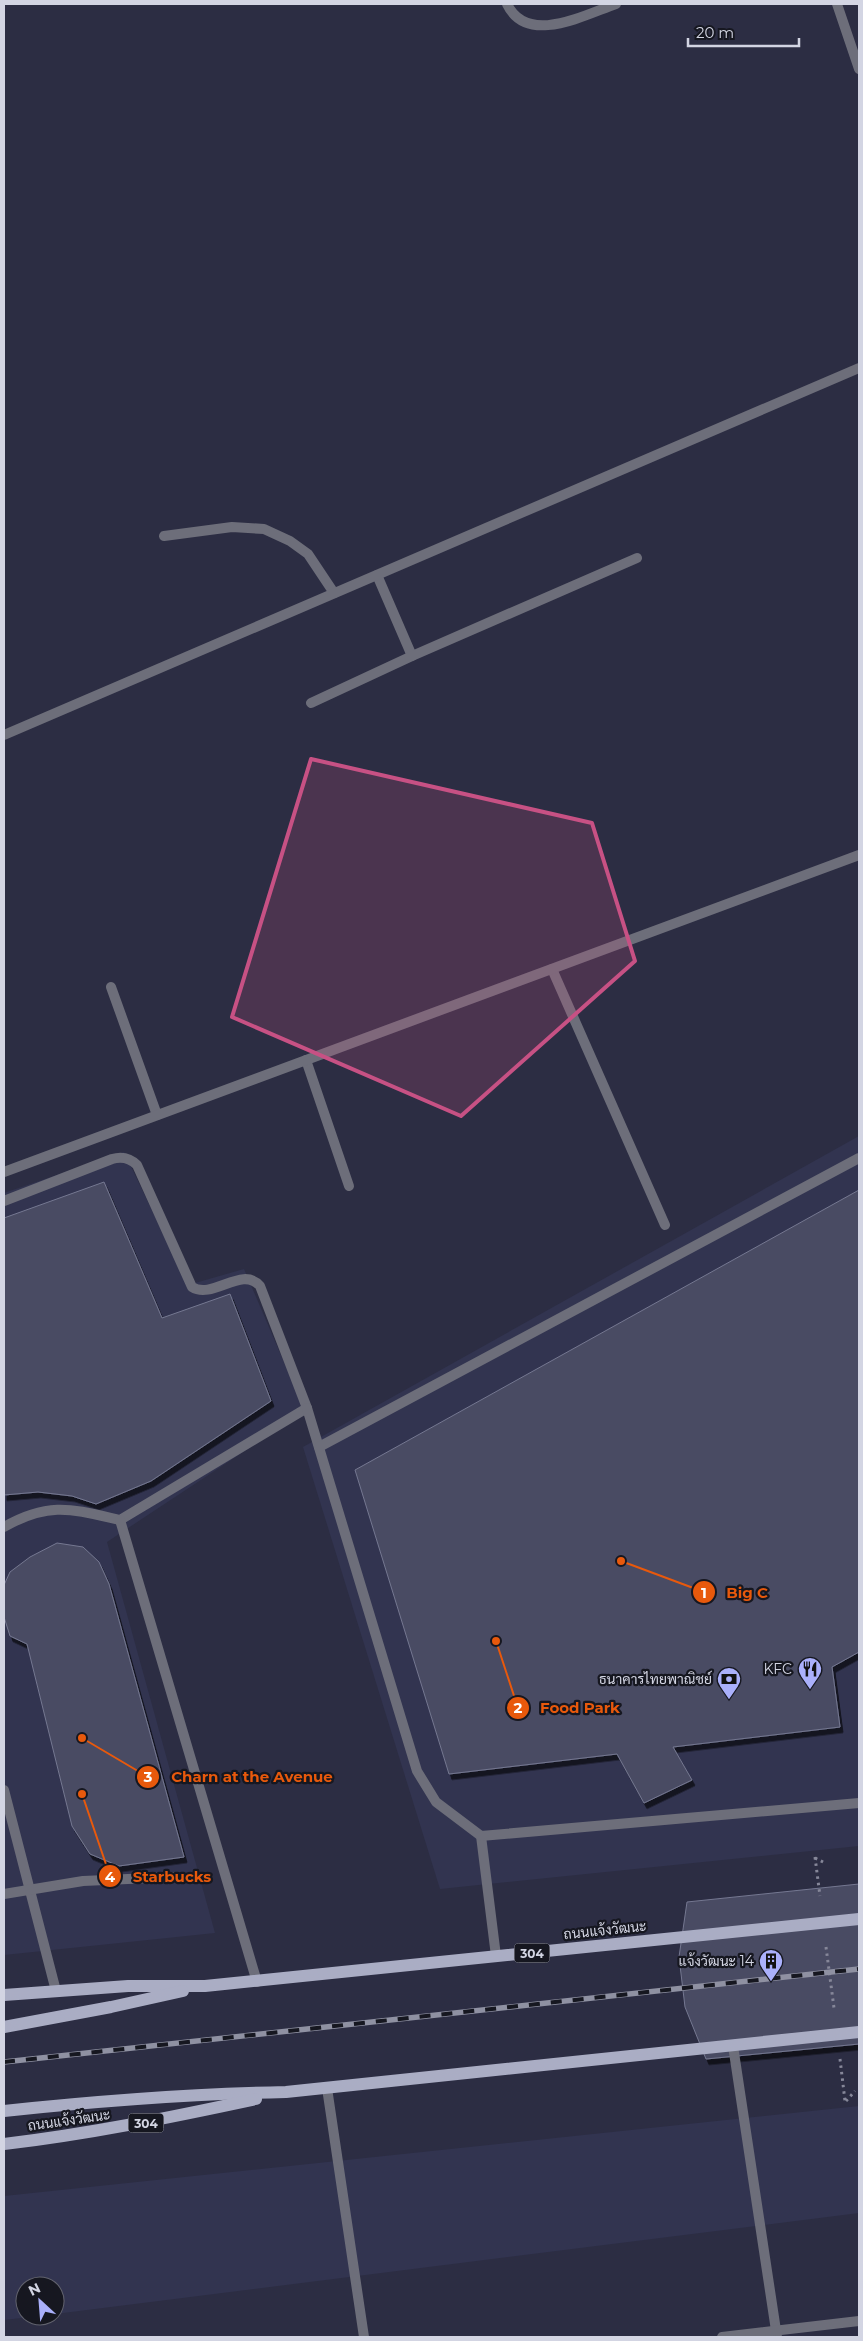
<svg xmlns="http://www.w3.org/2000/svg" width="863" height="2341" viewBox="0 0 863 2341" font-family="Montserrat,Sarabun,sans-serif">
	<defs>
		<filter id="shadow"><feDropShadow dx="3" dy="5.5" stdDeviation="0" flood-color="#0009"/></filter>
	</defs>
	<rect width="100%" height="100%" fill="#2c2d43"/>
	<g fill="#323450">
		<polygon points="859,1136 859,1846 440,1889 303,1447"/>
		<polygon points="124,1152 188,1285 244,1269 305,1411 107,1542 215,1933 4,1955 4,1193"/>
		<polygon points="859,2106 859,2213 55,2314 55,2286 25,2286 25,2316 38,2316 4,2320 4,2196"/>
	</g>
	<g fill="#494b63" stroke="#757891" filter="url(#shadow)">
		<polygon points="104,1182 162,1318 230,1294 271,1401 151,1481 96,1504 72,1496 38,1492 4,1495 4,1218"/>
		<polygon points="859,1190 859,1652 832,1667 840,1727 673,1747 692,1780 644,1803 617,1754 449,1774 355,1470"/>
		<polygon points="57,1543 83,1547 99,1562 109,1584 184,1857 119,1866 90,1854 72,1826 27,1644 10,1636 4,1617 4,1585 10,1572 30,1557"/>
		<polygon points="859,1884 859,2044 706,2059 685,2007 679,1957 687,1902"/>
	</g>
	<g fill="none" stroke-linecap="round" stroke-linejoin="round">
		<g stroke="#868799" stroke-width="3" stroke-dasharray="2.5 4" stroke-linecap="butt">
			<polyline points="815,1857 820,1896"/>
			<polyline points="815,1858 825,1863"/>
			<polyline points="826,1947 834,2008"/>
			<polyline points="840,2059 845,2101"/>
			<polyline points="846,2101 855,2091"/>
		</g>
		<g stroke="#6d6e7a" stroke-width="10">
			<path d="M507,4c20,42 77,11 109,0"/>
			<polyline points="164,536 232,527 264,529 290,541 308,554 334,593"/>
			<polyline points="377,575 412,656"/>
			<polyline points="311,703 412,656 637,558"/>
			<polyline points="552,969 665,1225"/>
			<path d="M4,1201l108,-42c10,-3 18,-1 25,6l55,122c21,13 50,-22 68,-1l47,122 -187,112c-48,-11 -71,-19 -116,7"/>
			<polyline points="307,1408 417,1771 436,1802 481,1836 496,1956"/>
			<polyline points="319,1447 859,1158"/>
			<polyline points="120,1520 257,1982"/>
			<polyline points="4,1790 56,1991"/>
			<polyline points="481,1836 859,1803"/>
			<polyline points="4,1894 83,1881 173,1877"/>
		</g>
		<g stroke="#6d6e7a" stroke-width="10">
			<polyline points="837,4 859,69"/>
			<polyline points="4,735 859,368"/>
			<polyline points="111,987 157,1115"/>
			<polyline points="306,1060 349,1186"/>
			<polyline points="4,1172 859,855"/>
			<polyline points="733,2046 777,2337"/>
			<polyline points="327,2088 364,2337"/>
			<polyline points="722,2337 859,2321"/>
		</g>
		<g stroke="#aaadc4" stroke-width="12">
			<polyline points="4,1995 128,1986 205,1986 859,1919"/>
			<polyline points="4,2027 111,2007 183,1991"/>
			<path d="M4,2111c94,-10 187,-17 282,-19l573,-60"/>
			<path d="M4,2144c85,-10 168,-27 252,-45"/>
		</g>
		<g stroke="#8f91a2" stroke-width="5.5">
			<polyline id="rail" points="4,2062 859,1969"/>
		</g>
		<use href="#rail" stroke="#161720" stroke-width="4" stroke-dasharray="11" stroke-linecap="butt"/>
	</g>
	<path fill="#c75184" fill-opacity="0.2" stroke="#c75184" stroke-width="4" stroke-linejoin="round" d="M311,759l281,64 43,138 -174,155 -229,-99z"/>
	<defs>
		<g id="restaurant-pin" transform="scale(1.25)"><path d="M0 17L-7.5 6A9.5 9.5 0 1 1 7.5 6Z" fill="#aab0fb" stroke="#161720"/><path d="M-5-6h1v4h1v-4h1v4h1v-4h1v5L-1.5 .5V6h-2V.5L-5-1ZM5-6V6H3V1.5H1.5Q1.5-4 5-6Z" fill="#111"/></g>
		<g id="bank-pin" transform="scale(1.25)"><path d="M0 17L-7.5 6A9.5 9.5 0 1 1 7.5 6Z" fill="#aab0fb" stroke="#161720"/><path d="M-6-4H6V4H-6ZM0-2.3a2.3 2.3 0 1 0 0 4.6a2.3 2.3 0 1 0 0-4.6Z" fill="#111"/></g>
		<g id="building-pin" transform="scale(1.25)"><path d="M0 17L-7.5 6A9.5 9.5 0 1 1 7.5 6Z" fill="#aab0fb" stroke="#161720"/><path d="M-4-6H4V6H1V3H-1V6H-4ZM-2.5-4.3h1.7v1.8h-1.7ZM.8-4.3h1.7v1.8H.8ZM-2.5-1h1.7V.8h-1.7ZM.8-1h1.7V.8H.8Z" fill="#111"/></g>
	</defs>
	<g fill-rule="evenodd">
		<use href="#restaurant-pin" x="810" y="1669"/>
		<use href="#bank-pin" x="729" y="1679"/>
		<use href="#building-pin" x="771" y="1961"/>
	</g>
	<g text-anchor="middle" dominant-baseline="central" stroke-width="4.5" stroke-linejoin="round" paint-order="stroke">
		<g fill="#161720" stroke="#9a9ca8" stroke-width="1">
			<rect x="514.5" y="1943.5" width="35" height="19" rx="4"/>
			<rect x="128.5" y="2113.5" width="35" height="19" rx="4"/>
		</g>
		<g font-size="12" font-weight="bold" fill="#d3d5e3">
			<text x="532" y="1953">304</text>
			<text x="146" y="2123">304</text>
		</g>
		<g font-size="14" fill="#d3d5e3" stroke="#161720" text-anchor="end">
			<text x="792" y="1669">KFC</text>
			<text x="712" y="1679">ธนาคารไทยพาณิชย์</text>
			<text x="754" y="1961">แจ้งวัฒนะ 14</text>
		</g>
		<g font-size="14" fill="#d3d5e3" stroke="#161720">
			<text transform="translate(605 1930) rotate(-6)">ถนนแจ้งวัฒนะ</text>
			<text transform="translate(69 2120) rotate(-8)">ถนนแจ้งวัฒนะ</text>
		</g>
	</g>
	<path fill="none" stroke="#e8590c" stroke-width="2" d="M621 1561L704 1592M496 1641L518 1708M82 1738L148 1777M82 1794L110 1876"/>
	<g fill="#e8590c" stroke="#161720" stroke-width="2">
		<circle cx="621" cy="1561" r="5"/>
		<circle cx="496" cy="1641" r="5"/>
		<circle cx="82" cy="1738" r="5"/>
		<circle cx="82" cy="1794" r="5"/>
		<circle cx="704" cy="1592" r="12"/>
		<circle cx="518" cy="1708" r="12"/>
		<circle cx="148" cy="1777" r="12"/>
		<circle cx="110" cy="1876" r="12"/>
	</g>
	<g font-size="15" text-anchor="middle" font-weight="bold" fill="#fff">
		<text x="704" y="1598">1</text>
		<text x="518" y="1713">2</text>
		<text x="148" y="1782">3</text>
		<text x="110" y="1882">4</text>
	</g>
	<g font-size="15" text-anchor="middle" font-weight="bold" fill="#e8590c" stroke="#161720" stroke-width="4.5" stroke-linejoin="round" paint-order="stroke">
		<text x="747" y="1598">Big C</text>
		<text x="580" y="1713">Food Park</text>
		<text x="252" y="1782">Charn at the Avenue</text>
		<text x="172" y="1882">Starbucks</text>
	</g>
	<rect width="863" height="2341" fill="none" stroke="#d3d5e3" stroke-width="10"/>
	<g transform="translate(40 2301) rotate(334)"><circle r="24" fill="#161720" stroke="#62636e"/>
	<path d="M0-4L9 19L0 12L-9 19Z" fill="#aab0fb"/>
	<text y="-8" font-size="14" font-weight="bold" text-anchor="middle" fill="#d3d5e3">N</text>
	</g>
	<path d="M688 38v8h111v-8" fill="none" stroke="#d3d5e3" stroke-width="2.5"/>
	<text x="696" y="38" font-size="15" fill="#d3d5e3" stroke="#161720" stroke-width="4" paint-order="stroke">20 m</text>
</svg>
